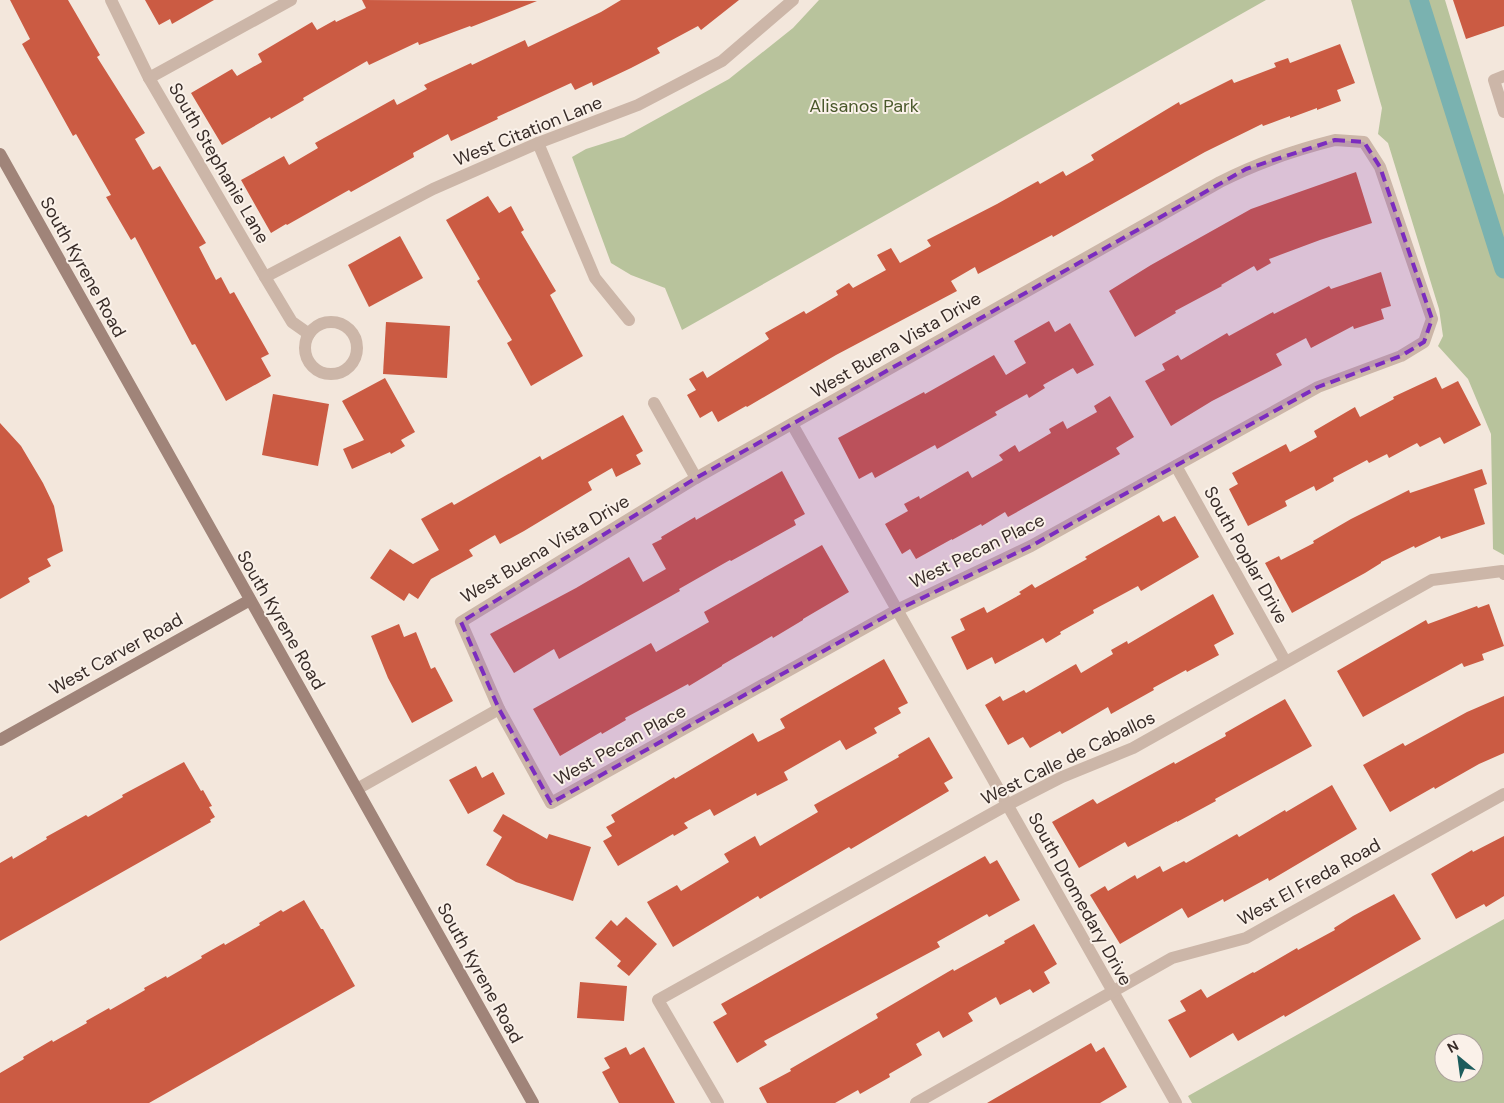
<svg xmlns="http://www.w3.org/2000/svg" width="1504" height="1103" viewBox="0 0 1504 1103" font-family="'DM Sans',sans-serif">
	<rect width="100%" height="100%" fill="#f3e7dc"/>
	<g fill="#b8c39c" fill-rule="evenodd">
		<polygon points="819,0 1266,0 682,330 665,288 631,275 611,263 572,157 586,149 624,137 729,79 793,28"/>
		<polygon points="1351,0 1445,0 1504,195 1504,555 1493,549 1491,434 1468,379 1438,346 1443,336 1439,309 1388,143 1378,134 1382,108"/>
		<path d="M1504,919v184h-312l-4,-7zM1444,1043h30v30h-30z"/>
	</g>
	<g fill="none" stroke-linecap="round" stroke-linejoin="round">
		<polyline stroke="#7ab2b0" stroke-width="19" points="1419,0 1504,269"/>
	</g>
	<g fill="#cb5b43">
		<polygon points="10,0 68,0 100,55 97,57 145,133 135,139 153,170 160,166 206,243 199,247 216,280 221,277 230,294 234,292 269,354 261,358 271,376 226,401 195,344 192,345 135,237 131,240 106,197 111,195 76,134 73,136 22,44 30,39"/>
		<polygon points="145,0 214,0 172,24 170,19 159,25"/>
		<polygon points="362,0 537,1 471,27 470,26 419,45 418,42 369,65 367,61 303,98 304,100 271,119 270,117 222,145 191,93 232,69 237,76 262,62 258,54 312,22 317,30 335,20 336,22 366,8"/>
		<polygon points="621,0 739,0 701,30 698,26 657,48 660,53 631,68 593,86 592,82 575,90 571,83 497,117 498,119 451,141 448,134 413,153 414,157 351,192 349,190 287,225 286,224 271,233 241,180 284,156 289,165 318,148 315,143 394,99 397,105 427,89 424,85 471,63 472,65 525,40 528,47 601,12"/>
		<polygon points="1453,0 1504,0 1504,26 1466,39"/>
		<polygon points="1340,44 1355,83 1337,90 1341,101 1317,110 1317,108 1290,118 1290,116 1263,126 1262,124 1205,152 1053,237 1052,235 978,274 975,267 951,281 957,291 836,355 747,407 746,406 718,422 712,411 700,418 687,395 696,390 689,379 703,371 707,378 769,339 765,333 804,311 806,314 838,295 836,291 849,283 853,288 886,270 877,255 891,248 900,263 931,246 927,240 997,204 1038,181 1040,184 1063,171 1066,176 1094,160 1091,155 1179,102 1180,105 1232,79 1234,83 1276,67 1274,63 1288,58 1290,63"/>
		<polygon points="1356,172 1372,223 1320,240 1269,259 1271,263 1257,271 1254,266 1221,285 1222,286 1175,311 1176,313 1135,337 1109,291 1151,265 1251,209"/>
		<polygon points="488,196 499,213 511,206 524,230 521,232 556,291 550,295 583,356 531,386 507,343 512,340 477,281 480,279 446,220"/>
		<polygon points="400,236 423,278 369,307 348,265"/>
		<polygon points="1381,272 1391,306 1381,309 1384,319 1354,329 1353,326 1311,348 1306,338 1276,354 1282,365 1212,401 1171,426 1145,381 1165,370 1162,364 1178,355 1181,360 1227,333 1229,336 1273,312 1274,314 1329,286 1331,289"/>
		<polygon points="1049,321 1055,332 1070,323 1094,365 1077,374 1073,368 1043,385 1045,388 1029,398 1027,394 995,412 997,415 937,449 935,445 875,478 872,472 859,479 838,438 924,392 925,394 994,355 1006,375 1026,363 1014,341"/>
		<polygon points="386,322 450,326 447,378 383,374"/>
		<polygon points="1436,377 1442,389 1458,381 1481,425 1444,444 1440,437 1420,447 1417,443 1389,458 1387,454 1369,463 1367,460 1333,478 1334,481 1316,491 1314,486 1285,501 1287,506 1248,526 1229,489 1238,484 1232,473 1286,444 1290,452 1317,437 1314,431 1355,407 1360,417 1394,399 1393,397"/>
		<polygon points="385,378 415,432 401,440 405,446 391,454 390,452 352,469 343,449 364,440 342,401"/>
		<polygon points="273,394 329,404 318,466 262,455"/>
		<polygon points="1110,396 1134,437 1116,448 1120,454 1008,517 1005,512 982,526 981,524 952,540 952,539 916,559 910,549 902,554 885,524 908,511 904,504 919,496 920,499 968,471 972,478 1003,460 999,455 1015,445 1019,452 1051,433 1049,429 1063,421 1067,429 1097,412 1094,406"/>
		<polygon points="623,415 643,451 636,455 641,464 616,477 612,468 588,482 592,490 524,531 500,544 495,535 469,550 473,556 431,579 418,599 409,593 404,601 370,578 390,549 413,564 439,550 421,519 452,502 454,505 540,456 542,460"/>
		<polygon points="0,423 21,446 43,483 54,506 63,551 47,559 51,566 28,578 30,582 0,599"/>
		<polygon points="1482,469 1487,484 1474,489 1485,524 1441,539 1440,536 1415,548 1414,546 1381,562 1381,563 1365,573 1292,613 1265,563 1279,556 1281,560 1314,543 1313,541 1351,519 1409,490 1410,493"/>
		<polygon points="782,471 805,514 794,520 796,525 731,561 730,560 679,589 680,591 559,659 554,649 514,673 490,634 576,588 629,557 643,582 666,569 652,544 662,539 661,537 695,517 696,520"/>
		<polygon points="1159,515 1163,522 1175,516 1199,557 1141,591 1138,586 1093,610 1094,613 1060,632 1061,634 1046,643 1043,638 995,664 992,657 967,670 951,637 965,630 960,619 984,607 987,613 1021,594 1019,592 1032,584 1035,588 1087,559 1085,557"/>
		<polygon points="822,545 849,592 803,619 803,620 773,638 772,636 722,665 722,666 689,686 688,684 625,718 626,720 602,734 601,732 560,756 533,709 651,643 656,652 709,622 704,612"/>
		<polygon points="1213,594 1234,634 1214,645 1219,655 1187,672 1186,670 1153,688 1154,690 1111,714 1108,707 1062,734 1060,731 1030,748 1023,737 1008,745 985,705 1000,696 1003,701 1024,690 1026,693 1076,664 1081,673 1113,654 1111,650 1127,641 1128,644"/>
		<polygon points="1489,604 1504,646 1482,654 1484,660 1464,667 1462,663 1363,717 1337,671 1426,620 1428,624 1477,606 1478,608"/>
		<polygon points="399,624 404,637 416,632 431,669 435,667 453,701 412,723 388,678 371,636"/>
		<polygon points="884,659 908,703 898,708 901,713 874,728 877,733 846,750 840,740 784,772 788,780 757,796 756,793 714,816 710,809 684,823 688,828 674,836 673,834 618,866 603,841 612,836 606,827 615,822 611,815 674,777 675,779 753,733 758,742 785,728 780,719"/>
		<polygon points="1504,696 1504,753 1479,764 1435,789 1434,787 1390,812 1363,765 1403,743 1405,746 1467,712"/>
		<polygon points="1285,699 1312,746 1215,799 1216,801 1177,822 1177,821 1128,847 1125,842 1079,868 1052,822 1093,799 1097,804 1174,762 1175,764 1226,736 1225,733"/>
		<polygon points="929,737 953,778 944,783 949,791 851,849 849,847 760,899 758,896 673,947 647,902 677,885 681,891 729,862 724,854 755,836 760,846 818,812 814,805 899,757 898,755"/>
		<polygon points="184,762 201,791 203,790 212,806 209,807 215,817 210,820 211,822 0,941 0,863 12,856 13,859 47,839 46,837 86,815 88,817 123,797 122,795"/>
		<polygon points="476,766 482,778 493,772 505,794 468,814 449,780"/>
		<polygon points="1332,785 1357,829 1269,881 1268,878 1224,902 1223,899 1188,918 1182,908 1120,944 1090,895 1105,886 1108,891 1135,875 1137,879 1160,866 1163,872 1184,861 1186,863 1237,834 1239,837 1285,810 1286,812"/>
		<polygon points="503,814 547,839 549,834 591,847 573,901 516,882 486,865 502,837 493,831"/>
		<polygon points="1504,836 1504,896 1486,907 1484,904 1456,919 1431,874 1472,850 1473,852"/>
		<polygon points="985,856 990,864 997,860 1020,900 989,917 987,914 937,942 940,947 764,1041 767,1045 737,1063 713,1022 727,1014 721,1004"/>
		<polygon points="1394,894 1421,939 1285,1017 1284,1015 1238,1041 1233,1033 1190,1058 1168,1020 1186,1011 1180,1001 1201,989 1207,998 1253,972 1254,973 1297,948 1298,950 1335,930 1334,928 1353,916"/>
		<polygon points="304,900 321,929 323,929 355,986 149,1103 0,1103 0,1073 24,1059 23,1057 52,1040 53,1042 87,1023 86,1021 109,1008 110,1010 145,990 144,988 166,976 167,978 202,958 201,956 224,943 225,945 260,925 259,923 281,910 283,912"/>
		<polygon points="626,917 657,944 629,976 617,966 621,961 595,938 611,920 617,926"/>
		<polygon points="1034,924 1057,964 1044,972 1050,983 1033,993 1030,989 1000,1005 996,997 968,1013 973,1021 943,1038 939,1031 916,1044 922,1055 889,1074 890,1077 860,1094 858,1090 835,1103 767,1103 759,1088 791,1071 790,1069 878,1018 876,1014 953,969 954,971 1005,943 1004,941"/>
		<polygon points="580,982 627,986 624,1021 577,1018"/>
		<polygon points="1091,1043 1096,1052 1104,1047 1127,1087 1100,1103 987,1103"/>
		<polygon points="626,1047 630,1055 644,1047 675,1103 619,1103 602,1072 610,1068 604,1058"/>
	</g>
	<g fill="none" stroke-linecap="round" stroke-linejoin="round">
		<g stroke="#ccb6a8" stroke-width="12">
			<polyline points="111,0 149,78 265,277 292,322 309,334"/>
			<polyline points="1504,76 1494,80 1504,112"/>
			<polyline points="149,78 291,0"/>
			<path d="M1335,140l29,2 16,25 52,152 -8,23 -23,14 -83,31 -287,159 -134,64 -346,193 -52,-94 -38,-87 235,-144 524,-296c37,-19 75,-32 115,-42z"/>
			<polyline points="538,143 595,278 629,320"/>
			<polyline points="265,277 433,189 538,143 638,105 722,61 793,0"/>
			<circle cx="331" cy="348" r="26"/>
			<polyline points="654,403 696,478"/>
			<polyline points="792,424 1176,1103"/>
			<polyline points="1176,466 1285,661"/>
			<polyline points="357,789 499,709"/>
			<polyline points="718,1103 658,1000 1007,805 1062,777 1133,748 1432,580 1502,571 1504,574"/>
			<polyline points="916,1103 1172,958 1246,938 1504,794"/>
		</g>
		<g stroke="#a08479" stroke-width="12">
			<polyline points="0,154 533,1103"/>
			<polyline points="0,740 250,600"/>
		</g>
	</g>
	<path fill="#7b2cbf" fill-opacity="0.2" stroke="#7b2cbf" stroke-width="4" stroke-dasharray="10 6" stroke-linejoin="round" d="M1335,140l29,2 16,25 52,152 -8,23 -23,14 -83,31 -287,159 -134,64 -346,193 -52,-94 -38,-87 235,-144 550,-309z"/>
	<g text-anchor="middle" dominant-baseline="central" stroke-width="4" stroke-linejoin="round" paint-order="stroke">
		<g font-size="18" fill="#4a582b" stroke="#faf1e9">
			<text x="864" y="106">Alisanos Park</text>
		</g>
		<g font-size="18" fill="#382c28" stroke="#faf1e9">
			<text transform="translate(528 131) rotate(-22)">West Citation Lane</text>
			<text transform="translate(219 163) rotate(60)">South Stephanie Lane</text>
			<text transform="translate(83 267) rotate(61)">South Kyrene Road</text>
			<text transform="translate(896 345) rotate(-30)">West Buena Vista Drive</text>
			<text transform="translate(545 549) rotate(-31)">West Buena Vista Drive</text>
			<text transform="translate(977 551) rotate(-26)">West Pecan Place</text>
			<text transform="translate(1246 555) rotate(61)">South Poplar Drive</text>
			<text transform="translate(281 620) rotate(60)">South Kyrene Road</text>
			<text transform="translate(116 654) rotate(-29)">West Carver Road</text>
			<text transform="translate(620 745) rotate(-29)">West Pecan Place</text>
			<text transform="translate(1068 758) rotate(-26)">West Calle de Caballos</text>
			<text transform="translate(1309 882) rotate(-29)">West El Freda Road</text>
			<text transform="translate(1080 899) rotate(61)">South Dromedary Drive</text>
			<text transform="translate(480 973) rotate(61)">South Kyrene Road</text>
		</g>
	</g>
	<g transform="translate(1459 1058) rotate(331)"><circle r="24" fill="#faf1e9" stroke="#aca29c"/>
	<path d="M0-4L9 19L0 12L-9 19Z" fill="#1c5c5c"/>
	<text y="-8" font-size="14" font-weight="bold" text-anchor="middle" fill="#382c28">N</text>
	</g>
</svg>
